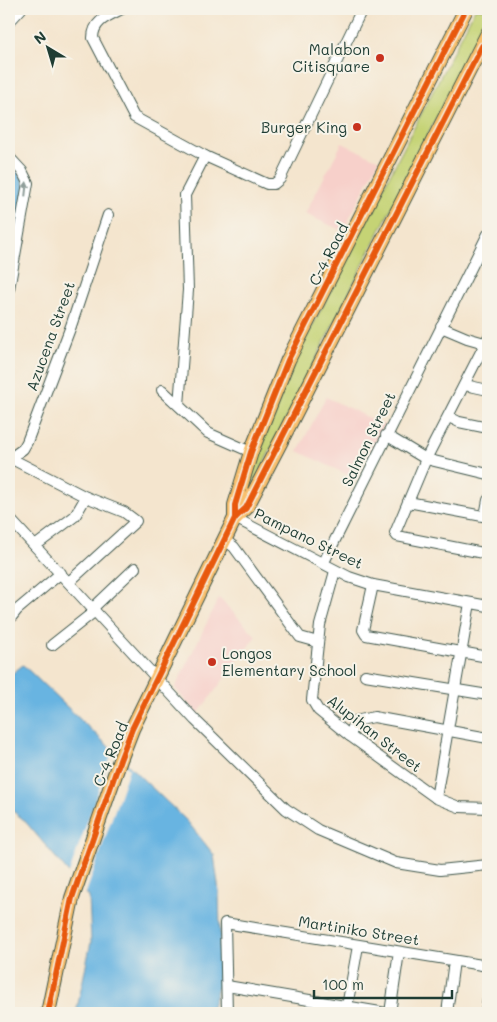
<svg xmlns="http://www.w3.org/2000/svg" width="497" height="1022" viewBox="0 0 497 1022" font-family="Mali,sans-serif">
	<rect width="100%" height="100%" fill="#f7f3e8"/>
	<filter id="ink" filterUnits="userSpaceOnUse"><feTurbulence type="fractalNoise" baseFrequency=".02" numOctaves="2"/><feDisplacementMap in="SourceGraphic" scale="10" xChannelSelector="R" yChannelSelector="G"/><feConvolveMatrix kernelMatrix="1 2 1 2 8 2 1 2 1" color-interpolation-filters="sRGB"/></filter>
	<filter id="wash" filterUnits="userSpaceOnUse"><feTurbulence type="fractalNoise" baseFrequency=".0096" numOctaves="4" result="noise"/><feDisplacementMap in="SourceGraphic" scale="20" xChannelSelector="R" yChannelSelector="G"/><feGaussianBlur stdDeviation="1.12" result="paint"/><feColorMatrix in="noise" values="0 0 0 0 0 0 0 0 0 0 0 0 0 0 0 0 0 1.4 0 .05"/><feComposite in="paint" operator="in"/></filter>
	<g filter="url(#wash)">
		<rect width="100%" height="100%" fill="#f4e5ce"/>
		<g fill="#f7d0ca">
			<polygon points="342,143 379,160 343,231 305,214"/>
			<polygon points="326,397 384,425 356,479 298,451"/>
			<polygon points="219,598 256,636 197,715 175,688"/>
		</g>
		<polygon fill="#c5d374" stroke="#728854" points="475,9 488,9 488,14 242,507 260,445 292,366"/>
		<g fill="#68b4e1" stroke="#44788a">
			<polygon points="9,163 22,177 25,188 9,270 9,204 12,192 9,187"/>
			<polygon points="23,665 187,821 214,855 219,892 220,932 218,987 210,1013 76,1013 91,942 89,897 24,820 9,808 9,676"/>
		</g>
		<polygon fill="#f4e5ce" points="112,752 129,769 85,896 68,876"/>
	</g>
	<g filter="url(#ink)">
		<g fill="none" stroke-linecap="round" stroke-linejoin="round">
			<g stroke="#3f564b" stroke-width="12">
				<g id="minor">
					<path d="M122,9c-14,7 -29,12 -29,29l41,79 71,39 62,28h7l6,-5 82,-170"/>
					<polyline points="9,22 21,9"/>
					<polyline points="9,157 22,171 28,183 9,289"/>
					<polyline points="441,327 467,338 488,344"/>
					<polyline points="488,338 426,459 395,533 397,536 488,554"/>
					<polyline points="465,385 488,390"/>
					<polyline points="162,390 208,433 251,452"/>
					<polyline points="179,405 188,290 185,195 205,156"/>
					<polyline points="449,417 459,422 488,428"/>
					<polyline points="386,435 426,459 488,474"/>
					<polyline points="10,458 86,497 124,512 136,521 69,582"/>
					<polyline points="9,459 23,449 27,442 71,326 108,215"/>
					<polyline points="408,502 488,517"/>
					<polyline points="485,516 488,500"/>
					<polyline points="9,518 195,720 286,809 318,830 396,863 440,870 488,865"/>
					<polyline points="235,518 349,577 373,585 488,606"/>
					<polyline points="225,540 234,547 300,637 318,642"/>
					<polyline points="35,546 75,516 86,497"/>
					<polyline points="323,564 488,234"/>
					<polyline points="335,571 320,625 312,700 318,710 350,736 436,798 459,807 488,808"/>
					<polyline points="373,585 363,630 366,635 488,657"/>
					<polyline points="93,608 135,568"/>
					<polyline points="9,620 17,610 61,573"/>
					<polyline points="52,645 95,611"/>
					<polyline points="365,675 488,695"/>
					<polyline points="350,736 355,721 374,717 488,738"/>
					<polyline points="436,798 470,603"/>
					<polyline points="227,986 386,1013"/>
					<polyline points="346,1012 358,946"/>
					<polyline points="227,1013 225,923 488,966"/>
					<polyline points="390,1013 399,952"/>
					<polyline points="447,1013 454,961"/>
					<polyline points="486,1013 488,998"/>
				</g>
			</g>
			<g stroke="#3f564b" stroke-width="16">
				<g id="highway">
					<polyline points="235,518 235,505 251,452 288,360 466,9"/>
					<polyline points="48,1013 72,898 120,760 132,729 235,518 246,508 283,437 488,33"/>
				</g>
			</g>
			<use href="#minor" stroke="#fff" stroke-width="10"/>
			<use href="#highway" stroke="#f9bf6d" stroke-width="14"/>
			<g stroke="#f7f3e8" stroke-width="9">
				<g id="cycleway">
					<polyline points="235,518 235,505 251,452 288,360 466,9"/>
					<polyline points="48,1013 72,898 120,760 132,729 235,518 246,508 482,46"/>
				</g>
			</g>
			<use href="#cycleway" stroke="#e8590c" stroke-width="6"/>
		</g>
		<defs><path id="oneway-solid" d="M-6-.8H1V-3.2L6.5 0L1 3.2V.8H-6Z" transform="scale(1.25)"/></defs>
		<use fill="#8f9e9a" href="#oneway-solid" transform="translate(26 189) rotate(-84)"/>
	</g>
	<g fill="#c8321e" stroke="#f7f3e8" stroke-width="2">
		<circle cx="380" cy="58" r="5"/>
		<circle cx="357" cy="127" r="5"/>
		<circle cx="212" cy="662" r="5"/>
	</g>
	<g text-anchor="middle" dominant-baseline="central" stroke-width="4" stroke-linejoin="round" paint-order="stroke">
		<g font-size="15" fill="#1f3d34" stroke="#f7f3e8" text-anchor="end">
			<text x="370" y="49">Malabon<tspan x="370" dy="17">Citisquare</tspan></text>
			<text x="347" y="127">Burger King</text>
			<text x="222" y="653" text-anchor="start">Longos<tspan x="222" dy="17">Elementary School</tspan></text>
		</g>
		<g font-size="15" fill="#1f3d34" stroke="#f7f3e8">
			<text transform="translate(328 254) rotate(-63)">C-4 Road</text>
			<text transform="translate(50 336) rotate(-70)">Azucena Street</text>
			<text transform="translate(368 439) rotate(-64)">Salmon Street</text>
			<text transform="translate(309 538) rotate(26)">Pampano Street</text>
			<text transform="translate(375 733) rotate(38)">Alupihan Street</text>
			<text transform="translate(110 754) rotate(-68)">C-4 Road</text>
			<text transform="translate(359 930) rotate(9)">Martiniko Street</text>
		</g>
	</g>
	<rect width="497" height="1022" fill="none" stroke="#f7f3e8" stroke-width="30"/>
	<g transform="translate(48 48) rotate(322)" stroke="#f7f3e8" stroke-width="4" paint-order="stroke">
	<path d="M0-4L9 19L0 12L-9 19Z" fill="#1f3d34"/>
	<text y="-8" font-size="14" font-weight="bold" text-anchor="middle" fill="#1f3d34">N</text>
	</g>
	<path d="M314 990v8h138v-8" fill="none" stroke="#1f3d34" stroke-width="2.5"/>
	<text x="322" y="990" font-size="15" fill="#1f3d34" stroke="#f7f3e8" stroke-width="4" paint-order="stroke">100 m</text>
</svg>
